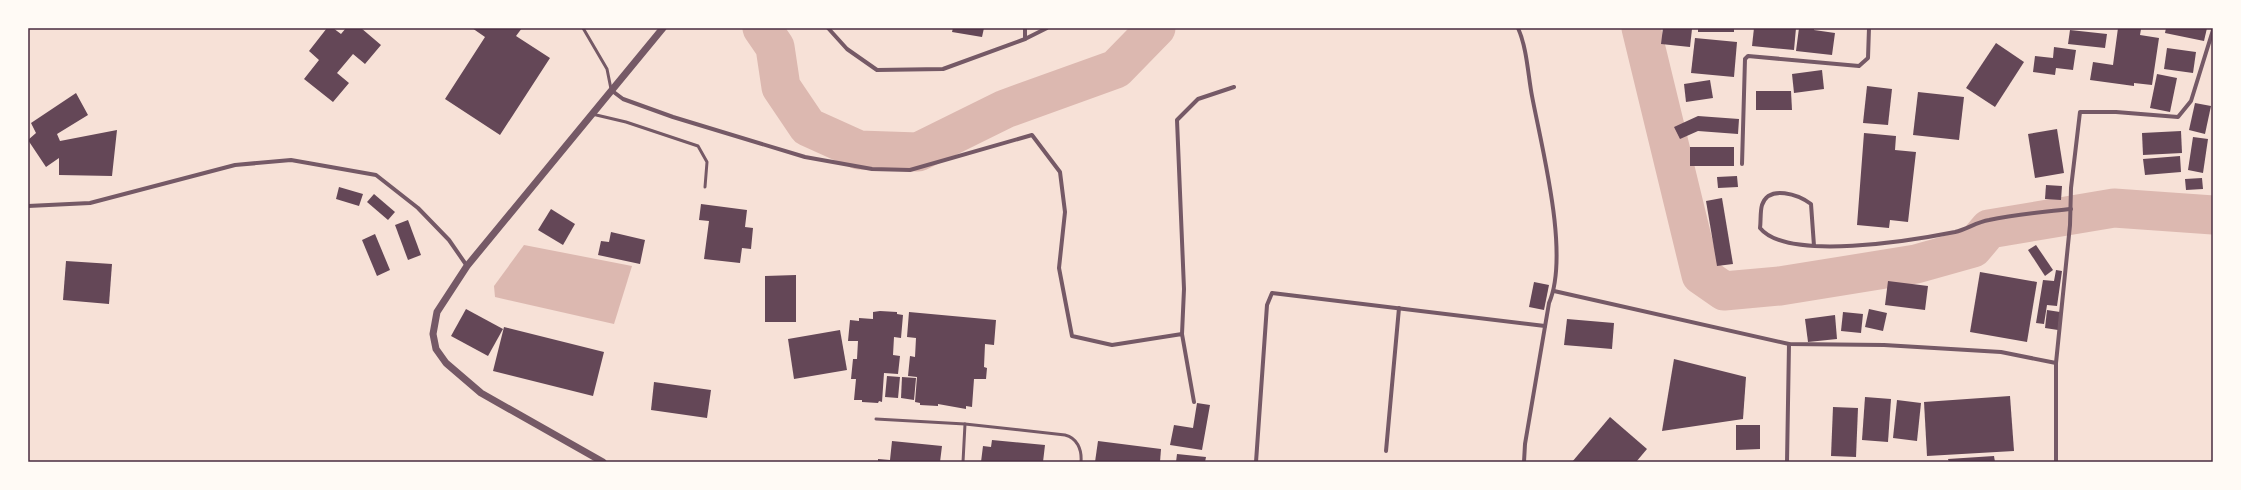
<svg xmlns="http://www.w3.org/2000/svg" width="2241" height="490" viewBox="0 0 2241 490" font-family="Quicksand,sans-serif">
	<rect width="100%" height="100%" fill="#f7e1d7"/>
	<polygon fill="#dcb8b0" points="524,245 632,266 614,324 495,297 494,286"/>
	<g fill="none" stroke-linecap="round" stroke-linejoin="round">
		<g stroke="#dcb8b0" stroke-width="39">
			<polyline points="762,28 775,47 781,87 808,127 859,150 918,152 1005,109 1116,69 1156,28"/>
			<polyline points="1641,28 1701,275 1724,291 1780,286 1916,264 1973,248 1989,229 2114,208 2213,215"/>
		</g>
	</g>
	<g fill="#644757">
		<polygon points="327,28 333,28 341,34 346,28 361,28 381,45 365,64 353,54 337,73 349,83 333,102 304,79 319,60 309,51"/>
		<polygon points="472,28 522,28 516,36 550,58 500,135 445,99 485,37"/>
		<polygon points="953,28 984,28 982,37 952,32"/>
		<polygon points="1663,28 1692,29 1690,47 1661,44"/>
		<rect x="1698" y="28" width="36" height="4"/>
		<polygon points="1754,28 1796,28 1794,50 1752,46"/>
		<polygon points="1799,28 1814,28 1814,30 1835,33 1832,55 1796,51"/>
		<polygon points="2118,28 2141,29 2140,35 2159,38 2152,85 2134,83 2134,86 2090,80 2093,62 2113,65"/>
		<polygon points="2166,28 2207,28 2204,41 2165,33"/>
		<polygon points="2070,30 2107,34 2105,48 2068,44"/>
		<polygon points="1695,38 1737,42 1734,77 1691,73"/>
		<polygon points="1996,43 2024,62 1995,107 1966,88"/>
		<polygon points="2054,47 2076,50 2073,70 2056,68 2055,75 2033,72 2035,56 2053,58"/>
		<polygon points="2167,48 2196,52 2193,73 2164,69"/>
		<polygon points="1822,70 1824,89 1794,93 1792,74"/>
		<polygon points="2157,74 2177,78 2170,112 2150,108"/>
		<polygon points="1710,80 1713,98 1686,102 1684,84"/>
		<polygon points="1867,86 1892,89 1888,125 1863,123"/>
		<polygon points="1756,91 1791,91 1792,110 1756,110"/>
		<polygon points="1918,92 1964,97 1959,140 1913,135"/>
		<polygon points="76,93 88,115 57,134 60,141 117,130 112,176 59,175 59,158 46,167 28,140 36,133 31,123"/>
		<polygon points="2195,103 2211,106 2205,134 2189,130"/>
		<polygon points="1698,116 1739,119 1738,134 1698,131 1680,139 1674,127"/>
		<polygon points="2057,129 2064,173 2035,178 2028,134"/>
		<polygon points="2181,131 2182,153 2143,155 2142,133"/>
		<polygon points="1864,133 1896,136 1895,150 1916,152 1908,222 1890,220 1889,228 1857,225"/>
		<polygon points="2193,137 2208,139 2203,173 2188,170"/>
		<rect x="1690" y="147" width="44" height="19"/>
		<polygon points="2180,156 2181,172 2145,175 2143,159"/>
		<polygon points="1737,176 1738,187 1718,188 1717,177"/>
		<polygon points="2202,178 2203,189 2186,190 2185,179"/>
		<polygon points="2046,185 2062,186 2061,200 2045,199"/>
		<polygon points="339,187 363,194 359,206 336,199"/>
		<polygon points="374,194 395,212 388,220 367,202"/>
		<polygon points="1722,198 1733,264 1717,266 1706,201"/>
		<polygon points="701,204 747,210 745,227 753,228 751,249 742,248 740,263 704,259 709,221 699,220"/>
		<polygon points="551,209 575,224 563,245 538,230"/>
		<polygon points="408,220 421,255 408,260 395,225"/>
		<polygon points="611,232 645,240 640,264 598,255 601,241 609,242"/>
		<polygon points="375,234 390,270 377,276 362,240"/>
		<polygon points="2036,245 2053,270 2045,276 2028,250"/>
		<polygon points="66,261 112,264 109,304 63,300"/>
		<polygon points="2056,270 2062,271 2057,306 2047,305 2044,324 2036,323 2043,280 2054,281"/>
		<polygon points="1980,272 2037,282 2027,342 1970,332"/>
		<polygon points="796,275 796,322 765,322 765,276"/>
		<polygon points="1888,281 1928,286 1925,310 1885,305"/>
		<polygon points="1534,282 1549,285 1544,310 1529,307"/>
		<polygon points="466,309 503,329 488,356 451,336"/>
		<polygon points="1869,309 1887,313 1883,331 1865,327"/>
		<polygon points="2047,310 2060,312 2058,330 2045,328"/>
		<polygon points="880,311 897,312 897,314 903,315 901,338 894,337 893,355 900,356 898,374 884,373 882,402 879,401 878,403 862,402 862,400 854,400 856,379 851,379 853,359 857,359 858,341 848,341 850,320 859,321 859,318 873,319 873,312"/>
		<polygon points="909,312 996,320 994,345 985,344 984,367 987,368 986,379 974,379 972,407 966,406 966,409 938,404 938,406 920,405 920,403 915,402 917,377 908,376 910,356 915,357 916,338 907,337"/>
		<polygon points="1843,312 1863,314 1861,333 1841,331"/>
		<polygon points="1835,315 1837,339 1808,342 1805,319"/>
		<polygon points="1567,319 1614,323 1612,349 1564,345"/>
		<polygon points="504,327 604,352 593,396 493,371"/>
		<polygon points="840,330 847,370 794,379 788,339"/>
		<polygon points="1674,359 1746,377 1743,419 1662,431"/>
		<polygon points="887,376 900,377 898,398 885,397"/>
		<polygon points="902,377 916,378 914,400 901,398"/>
		<polygon points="654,382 711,390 707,418 651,410"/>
		<polygon points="2010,396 2014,451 1927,456 1924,402"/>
		<polygon points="1865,397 1891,399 1888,442 1862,440"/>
		<polygon points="1897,400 1921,403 1917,441 1893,438"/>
		<polygon points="1197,403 1210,405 1202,450 1170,445 1174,425 1193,428"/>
		<polygon points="1833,407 1858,408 1856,457 1831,456"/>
		<polygon points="1610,417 1647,449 1636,462 1572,462"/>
		<polygon points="1736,425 1760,425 1760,449 1736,450"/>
		<polygon points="992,440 1045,445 1043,462 981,462 983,446 991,447"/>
		<polygon points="892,441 942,446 940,462 878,462 878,459 890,460"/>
		<polygon points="1098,441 1161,449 1160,462 1095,462"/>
		<polygon points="1177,454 1206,457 1205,462 1176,462"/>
		<polygon points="1994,456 1995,462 1949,462 1948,459"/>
	</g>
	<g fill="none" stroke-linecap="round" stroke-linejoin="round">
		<g stroke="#755966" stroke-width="3">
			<polyline points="583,28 607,69 611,89"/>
			<polyline points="592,114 626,122 698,146 707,162 705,187"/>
			<path d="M876,419l89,5 100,11c12,3 17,14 16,27"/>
			<polyline points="963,462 965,424"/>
		</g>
		<g stroke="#755966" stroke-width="4">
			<polyline points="828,28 847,49 877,70 943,69 1025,39 1025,28"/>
			<path d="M1518,28c9,20 10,47 14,68 10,53 38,159 17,207l-24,141 -1,18"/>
			<polyline points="1025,39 1047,28"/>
			<polyline points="611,90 623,99 673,117 805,157 872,169 910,170 1032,135 1060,172 1065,212 1059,268 1072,336 1112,345 1182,334 1194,402"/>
			<polyline points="1742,164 1745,59 1748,56 1859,66 1868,58 1869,28"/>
			<polyline points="28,206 90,203 235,165 291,160 376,175 418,208 449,240 467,266"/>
			<path d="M1814,246l-3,-42c-12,-9 -42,-20 -49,1 -2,7 -1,16 -2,23 27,34 155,12 195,4 12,-3 22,-10 34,-12 27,-6 55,-8 82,-11"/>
			<polyline points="1554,291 1789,344 1884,345 2001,352 2056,363"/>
			<polyline points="1182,334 1184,289 1177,120 1198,99 1234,87"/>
			<polyline points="1386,451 1399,308"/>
			<polyline points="1256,462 1267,305 1272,293 1545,326"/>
			<polyline points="1787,462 1789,344"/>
			<polyline points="2056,462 2056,363 2070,225 2071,188 2080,112 2116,112 2178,117 2191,101 2213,30"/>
		</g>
		<polyline stroke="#755966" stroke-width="7" points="603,462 481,393 446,363 436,349 433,334 437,312 467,266 663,28"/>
	</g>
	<rect width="2241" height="490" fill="none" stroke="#fffaf5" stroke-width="58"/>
	<rect x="29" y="29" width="2183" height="432" fill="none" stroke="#4a2c40" stroke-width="1.5"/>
</svg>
